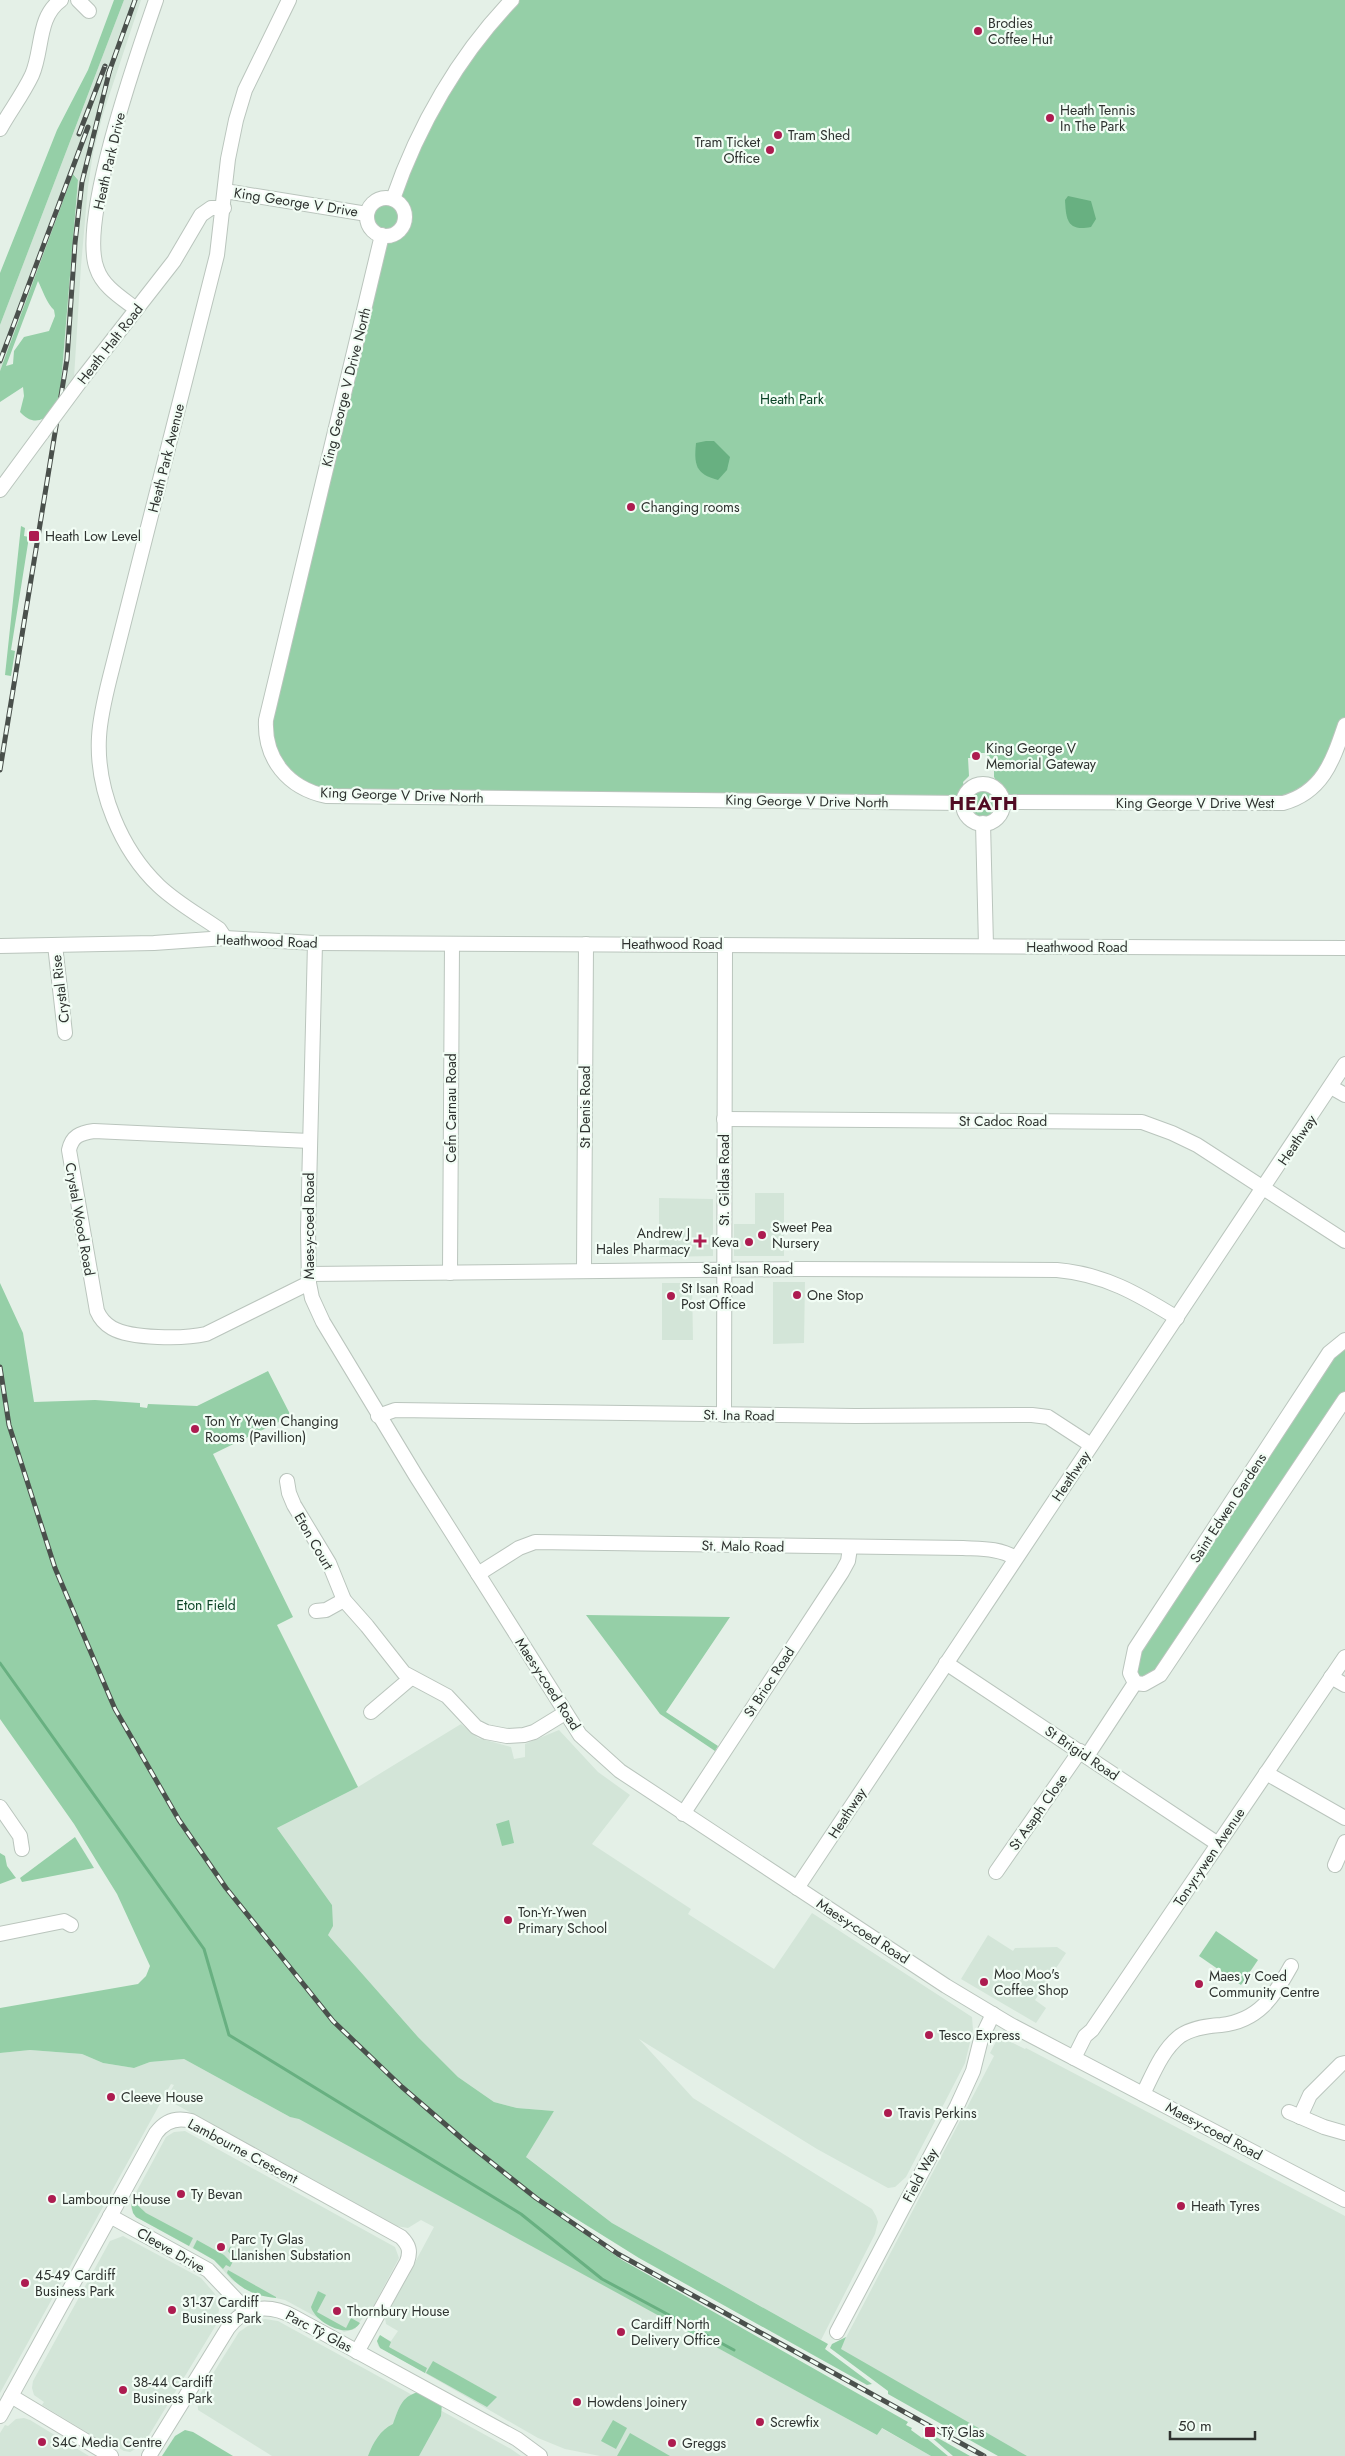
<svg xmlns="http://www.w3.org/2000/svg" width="1345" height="2456" viewBox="0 0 1345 2456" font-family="Jost,sans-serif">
	<rect width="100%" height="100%" fill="#e4f0e7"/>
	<g fill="#d3e5d8">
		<polygon points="124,0 141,0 103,114 93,153 88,187 81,266 74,378 60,395 78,180 74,174 0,371 0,325"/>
		<polygon points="755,1193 784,1193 784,1256 734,1256 734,1224 755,1224"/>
		<polygon points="659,1198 713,1199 713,1256 659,1257"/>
		<polygon points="773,1282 805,1282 804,1343 773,1344"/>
		<polygon points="662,1283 692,1283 693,1340 662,1340"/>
		<polygon points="461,1724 478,1738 511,1747 514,1759 525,1757 525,1744 559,1730 598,1772 630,1795 592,1844 691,1909 688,1914 774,1969 812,1913 972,2017 973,2030 965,2063 948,2096 906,2177 895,2187 888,2188 817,2149 639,2039 693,2098 872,2209 876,2216 878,2222 875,2234 821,2340 612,2223 525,2156 554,2111 517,2108 494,2102 458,2077 418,2037 328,1935 332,1905 277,1828 358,1787"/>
		<polygon points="988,1935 1013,1951 1015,1948 1057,1947 1066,1953 1035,2000 1046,2008 1036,2023 961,1979"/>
		<polygon points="999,2036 1025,2049 1026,2048 1345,2216 1345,2456 1022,2456 840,2349 994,2056 990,2053"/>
		<polygon points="30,2050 82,2054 103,2063 134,2068 150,2062 184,2059 290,2117 299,2118 877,2435 881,2428 931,2456 600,2456 565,2449 538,2438 378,2346 377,2341 379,2336 391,2341 398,2331 386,2324 385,2318 434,2227 421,2220 408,2228 396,2226 166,2099 174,2085 171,2084 0,2393 0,2053"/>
		<polygon points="185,2131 395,2247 399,2258 367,2318 364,2316 355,2329 344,2332 285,2300 252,2293 232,2280 214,2260 136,2217 131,2208 133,2198 166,2137 174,2132"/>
		<polygon points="123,2236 201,2278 215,2294 219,2310 216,2325 143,2445 130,2452 124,2451 105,2440 103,2442 42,2405 44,2402 34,2395 32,2388 33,2381 110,2241"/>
		<polygon points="265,2319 278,2321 416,2397 384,2456 272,2456 198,2410 197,2399 239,2332 255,2321"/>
		<polygon points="431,2405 511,2449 521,2456 404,2456"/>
		<polygon points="24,2418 30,2420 89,2456 0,2456 0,2433 5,2425 8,2426 16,2419"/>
	</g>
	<g fill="#95cfa7" fill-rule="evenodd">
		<polygon points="114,0 124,0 0,325 0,273 57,130 88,70"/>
		<path d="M517,0h828v717l-12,34 -11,23 -34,24h-281l-13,-21v-18l-7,-1v-5h-10l-2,5h-7l1,18 -6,6 1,5 -7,10 -628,-5 -41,-18 -19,-40 118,-492 12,-4v-4l5,-7h5c6,-20 -9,-22 -8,-37l48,-101z"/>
		<path d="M73,174l5,6 -18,215c-6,20 -23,36 -40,17l4,-16 -1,-9 -23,15v-31zM38,281c4,8 9,23 16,29l1,6 -6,15 -25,6 -10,14 -1,13 -7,2z"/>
		<circle cx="386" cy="217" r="15"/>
		<polygon points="21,526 25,528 24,536 29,537 11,650 15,651 11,676 5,675"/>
		<circle cx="983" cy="804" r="15"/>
		<polygon points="0,1283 23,1333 34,1402 95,1400 140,1403 140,1407 147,1408 148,1404 197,1406 268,1371 291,1416 213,1454 293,1617 277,1625 358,1787 277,1828 332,1905 333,1926 328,1935 418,2037 458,2077 494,2102 517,2108 554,2111 526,2157 612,2223 828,2344 825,2349 872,2384 867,2385 639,2258 562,2210 572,2225 622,2260 908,2422 906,2425 912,2428 911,2430 922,2438 924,2436 948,2456 931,2456 882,2428 877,2435 299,2119 290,2117 184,2059 150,2062 134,2068 103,2063 82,2054 30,2050 0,2053 0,2008 138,1984 146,1976 150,1966 117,1894 99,1865 74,1824 0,1719"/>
		<polygon points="1345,1344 1345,1393 1154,1675 1138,1678 1134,1663 1333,1355"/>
		<polygon points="586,1615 730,1617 666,1712 718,1746 715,1751 660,1714"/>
		<polygon points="509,1820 514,1843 502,1846 496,1824"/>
		<polygon points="75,1837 94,1868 22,1882 20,1878"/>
		<polygon points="0,1853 5,1856 7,1866 16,1878 0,1884"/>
		<polygon points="1216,1931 1258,1960 1241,1985 1199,1956"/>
		<polygon points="134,2202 146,2213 193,2238 189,2246 136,2217 133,2213 131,2204"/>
		<polygon points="197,2240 224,2255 231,2262 234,2259 228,2251 230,2247 238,2252 230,2267 226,2265 223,2269 214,2260 193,2248"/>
		<path d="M228,2270l48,27v1c-21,-2 -36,-9 -49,-25z"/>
		<path d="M318,2291l8,4 -9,17 29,16 5,-10 9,5c-11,18 -45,-1 -49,-16z"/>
		<polygon points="380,2335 391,2342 389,2347 427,2368 425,2373 380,2348 377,2341"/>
		<polygon points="846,2337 841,2349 1027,2456 998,2456 888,2394 888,2391 830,2348 832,2344"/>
		<polygon points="433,2361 497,2397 487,2407 426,2373"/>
		<path d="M418,2392l24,11 -1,13 -22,40h-51c5,-13 12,-26 25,-32 6,-16 8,-27 25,-32z"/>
		<polygon points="613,2420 627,2428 616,2449 601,2441"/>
		<polygon points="922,2429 970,2456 953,2456"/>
		<polygon points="185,2430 193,2432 233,2456 162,2456 175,2436"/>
		<polygon points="630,2433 670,2456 617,2456"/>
	</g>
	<g fill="#68b081">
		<path d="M1068,196l23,5 5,18 -5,8c-24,5 -25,-8 -26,-27z"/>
		<path d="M706,441h8l16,16 -3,13 -9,10c-23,-6 -24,-16 -22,-37z"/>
	</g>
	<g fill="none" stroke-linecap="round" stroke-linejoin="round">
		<polyline stroke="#68b081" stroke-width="3" points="0,1663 204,1949 229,2035 521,2214 602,2279 734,2350"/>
		<g stroke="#bac5bd" stroke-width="16">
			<g id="minor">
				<polyline points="78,0 89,11"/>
				<path d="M0,129c10,-18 23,-35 32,-54 11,-25 5,-58 29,-75"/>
				<polyline points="225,191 367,214"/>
				<circle cx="386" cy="217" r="19"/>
				<path d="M393,199c25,-73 66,-144 119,-199"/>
				<path d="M382,235l-116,485c-2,39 22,68 60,76l637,7"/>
				<path d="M136,309c-14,-11 -33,-22 -39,-40 -19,-47 41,-217 59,-269"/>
				<polyline points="82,379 174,261 201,215 211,208 224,208"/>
				<polyline points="0,490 42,433"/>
				<circle cx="983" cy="804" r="20"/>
				<path d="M1002,802l281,1c40,-11 50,-43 62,-78"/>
				<polyline points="983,823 986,946"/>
				<path d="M225,938l-6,-9c-20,-14 -42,-26 -60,-43 -38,-36 -63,-96 -60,-149 1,-20 6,-40 11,-60l107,-422 11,-96 8,-39 9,-30 44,-90"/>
				<polyline points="315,943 308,1231 309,1283 312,1298 323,1322 416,1476 580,1735 620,1771 946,1986 1011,2025 1345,2200"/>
				<polyline points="55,945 65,1033"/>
				<polyline points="0,946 154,943 225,938 315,943 1345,948"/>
				<polyline points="1331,1087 1345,1095"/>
				<polyline points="724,1119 1142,1122 1172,1133 1197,1145 1345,1241"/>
				<polyline points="584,1270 586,944"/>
				<polyline points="450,1273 452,944"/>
				<path d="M308,1274l491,-5 258,1c47,4 81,24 120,48"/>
				<path d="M309,1283l-103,51c-22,5 -75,5 -94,-6 -7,-4 -12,-10 -15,-17l-28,-161c3,-14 11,-17 25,-19l216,10"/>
				<polyline points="724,1415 725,945"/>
				<polyline points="378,1416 395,1410 855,1416 1032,1415 1048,1417 1091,1445"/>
				<polyline points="287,1481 289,1493 294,1505 329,1563 344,1600 367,1626 404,1673 447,1696 476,1727 486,1732 507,1736 524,1735 534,1732 565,1713"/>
				<path d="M478,1574l41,-26 16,-6 428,6c17,1 37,0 52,10"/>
				<polyline points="316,1611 326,1610 344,1600"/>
				<polyline points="946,1663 1218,1844"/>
				<polyline points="1331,1677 1345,1685"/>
				<polyline points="1135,1683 1130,1673 1135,1649 1329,1353 1345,1340"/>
				<polyline points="371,1712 411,1678"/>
				<polyline points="1087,1756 1135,1683 1144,1684 1160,1675 1345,1399"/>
				<polyline points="1266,1773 1345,1818"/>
				<polyline points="0,1807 20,1836 22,1849"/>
				<polyline points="683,1814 842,1572 848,1561 850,1548"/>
				<polyline points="1335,1865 1345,1842"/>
				<polyline points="996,1872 1080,1751"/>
				<polyline points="797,1888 1345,1064"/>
				<polyline points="0,1934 64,1921 71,1925"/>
				<polyline points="1074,2058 1085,2036 1092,2030 1345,1657"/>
				<path d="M1143,2094c10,-20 19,-44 37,-58 12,-8 26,-10 41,-11 37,-4 53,-28 70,-59"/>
				<polyline points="1289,2112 1324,2127 1345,2133"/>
				<polyline points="1300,2117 1310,2095 1341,2064 1345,2063"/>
				<polyline points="110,2216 208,2270 247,2311"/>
				<polyline points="837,2332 957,2106 973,2071 981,2039 993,2014"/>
				<polyline points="11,2396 111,2456"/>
				<path d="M0,2416l156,-283c9,-12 21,-16 35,-12l210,116c8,8 10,14 6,25l-50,90"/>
				<path d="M149,2456l79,-128c17,-23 42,-24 66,-11l223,122 23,17"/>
			</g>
		</g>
		<use href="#minor" stroke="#fff" stroke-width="14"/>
		<g stroke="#4a504c" stroke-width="5">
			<g id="rail">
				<polyline points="108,75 135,0"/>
				<polyline points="79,134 105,66"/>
				<polyline points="0,361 88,127"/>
				<polyline points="0,770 67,359 75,243 82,182 110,69"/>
				<polyline points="0,1367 9,1425 55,1568 115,1709 179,1820 226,1888 333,2021 402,2087 467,2143 536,2198 618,2254 984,2456"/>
			</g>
		</g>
		<use href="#rail" stroke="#f2fdf5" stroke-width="3" stroke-dasharray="9" stroke-linecap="butt"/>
		<g stroke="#bac5bd" stroke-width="16" stroke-linecap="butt">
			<polyline id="minor-bridge" points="42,433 82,379"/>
		</g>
		<use href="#minor-bridge" stroke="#fff" stroke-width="14"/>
	</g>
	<g fill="#ad1c50" stroke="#f2fdf5" stroke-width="2">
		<circle cx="978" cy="31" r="5"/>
		<circle cx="1050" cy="118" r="5"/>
		<circle cx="778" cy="135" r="5"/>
		<circle cx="770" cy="150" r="5"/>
		<circle cx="631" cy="507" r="5"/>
		<rect x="28" y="530" width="12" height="12" rx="2.5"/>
		<circle cx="976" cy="756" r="5"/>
		<circle cx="762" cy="1235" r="5"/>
		<path d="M697.5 1233.5h5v5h5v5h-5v5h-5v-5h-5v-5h5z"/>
		<circle cx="749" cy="1242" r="5"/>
		<circle cx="797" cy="1295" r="5"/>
		<circle cx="671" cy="1296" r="5"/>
		<circle cx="195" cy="1429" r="5"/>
		<circle cx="508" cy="1920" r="5"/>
		<circle cx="984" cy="1982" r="5"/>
		<circle cx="1199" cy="1984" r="5"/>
		<circle cx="929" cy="2035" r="5"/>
		<circle cx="111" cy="2097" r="5"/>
		<circle cx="888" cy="2113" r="5"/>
		<circle cx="181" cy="2194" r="5"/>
		<circle cx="52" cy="2199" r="5"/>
		<circle cx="1181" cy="2206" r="5"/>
		<circle cx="221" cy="2247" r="5"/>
		<circle cx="25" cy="2283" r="5"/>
		<circle cx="172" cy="2310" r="5"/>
		<circle cx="337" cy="2311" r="5"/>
		<circle cx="621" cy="2332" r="5"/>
		<circle cx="123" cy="2390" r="5"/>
		<circle cx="577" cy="2402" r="5"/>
		<circle cx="760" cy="2422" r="5"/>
		<rect x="924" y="2426" width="12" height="12" rx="2.5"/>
		<circle cx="42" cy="2442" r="5"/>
		<circle cx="672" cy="2443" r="5"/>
	</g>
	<g text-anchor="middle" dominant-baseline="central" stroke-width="4.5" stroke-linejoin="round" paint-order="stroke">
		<g font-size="14" fill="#2e322f" stroke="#f2fdf5" text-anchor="start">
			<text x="988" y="23">Brodies<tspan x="988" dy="16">Coffee Hut</tspan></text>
			<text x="1060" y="110">Heath Tennis<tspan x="1060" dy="16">In The Park</tspan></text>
			<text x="788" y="135">Tram Shed</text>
			<text x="760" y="142" text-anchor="end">Tram Ticket<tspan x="760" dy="16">Office</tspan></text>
			<text x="641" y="507">Changing rooms</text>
			<text x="45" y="536">Heath Low Level</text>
			<text x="986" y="748">King George V<tspan x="986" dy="16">Memorial Gateway</tspan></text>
			<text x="772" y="1227">Sweet Pea<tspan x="772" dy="16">Nursery</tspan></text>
			<text x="690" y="1233" text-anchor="end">Andrew J<tspan x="690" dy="16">Hales Pharmacy</tspan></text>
			<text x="739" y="1242" text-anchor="end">Keva</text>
			<text x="681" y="1288">St Isan Road<tspan x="681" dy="16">Post Office</tspan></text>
			<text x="807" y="1295">One Stop</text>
			<text x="205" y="1421">Ton Yr Ywen Changing<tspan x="205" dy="16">Rooms (Pavillion)</tspan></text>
			<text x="518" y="1912">Ton-Yr-Ywen<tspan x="518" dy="16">Primary School</tspan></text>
			<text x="994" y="1974">Moo Moo's<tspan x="994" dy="16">Coffee Shop</tspan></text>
			<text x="1209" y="1976">Maes y Coed<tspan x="1209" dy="16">Community Centre</tspan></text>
			<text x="939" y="2035">Tesco Express</text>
			<text x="121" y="2097">Cleeve House</text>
			<text x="898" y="2113">Travis Perkins</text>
			<text x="191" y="2194">Ty Bevan</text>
			<text x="62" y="2199">Lambourne House</text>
			<text x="1191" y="2206">Heath Tyres</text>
			<text x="231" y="2239">Parc Ty Glas<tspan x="231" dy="16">Llanishen Substation</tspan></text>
			<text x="35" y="2275">45-49 Cardiff<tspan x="35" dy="16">Business Park</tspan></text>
			<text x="182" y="2302">31-37 Cardiff<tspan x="182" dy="16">Business Park</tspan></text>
			<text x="347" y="2311">Thornbury House</text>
			<text x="631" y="2324">Cardiff North<tspan x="631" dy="16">Delivery Office</tspan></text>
			<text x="133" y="2382">38-44 Cardiff<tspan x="133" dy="16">Business Park</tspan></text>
			<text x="587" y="2402">Howdens Joinery</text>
			<text x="770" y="2422">Screwfix</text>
			<text x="941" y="2432">Tŷ Glas</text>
			<text x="52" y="2442">S4C Media Centre</text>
			<text x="682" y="2443">Greggs</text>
		</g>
		<g font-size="14" fill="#2e322f" stroke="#f2fdf5">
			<text transform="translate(109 161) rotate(-77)">Heath Park Drive</text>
			<text transform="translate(296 202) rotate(9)">King George V Drive</text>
			<text transform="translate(110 344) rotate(-52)">Heath Halt Road</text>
			<text transform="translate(346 387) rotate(-76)">King George V Drive North</text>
			<text transform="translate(166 458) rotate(-76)">Heath Park Avenue</text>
			<text transform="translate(402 795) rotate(2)">King George V Drive North</text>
			<text transform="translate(807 801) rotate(1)">King George V Drive North</text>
			<text x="1195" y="803">King George V Drive West</text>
			<text transform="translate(267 941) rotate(2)">Heathwood Road</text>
			<text x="672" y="944">Heathwood Road</text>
			<text x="1077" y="947">Heathwood Road</text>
			<text transform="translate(60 989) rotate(-97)">Crystal Rise</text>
			<text transform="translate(585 1107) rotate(-90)">St Denis Road</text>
			<text transform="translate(451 1108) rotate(-90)">Cefn Carnau Road</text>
			<text x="1003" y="1121">St Cadoc Road</text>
			<text transform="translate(1297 1140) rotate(-56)">Heathway</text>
			<text transform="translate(724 1180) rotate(-90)">St. Gildas Road</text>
			<text transform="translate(80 1219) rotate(80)">Crystal Wood Road</text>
			<text transform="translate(309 1226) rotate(-90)">Maes-y-coed Road</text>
			<text x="748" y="1269">Saint Isan Road</text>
			<text transform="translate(739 1415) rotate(1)">St. Ina Road</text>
			<text transform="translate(1071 1476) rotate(-56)">Heathway</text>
			<text transform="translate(1228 1508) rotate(-57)">Saint Edwen Gardens</text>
			<text transform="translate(314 1541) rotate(60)">Eton Court</text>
			<text transform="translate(743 1546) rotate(1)">St. Malo Road</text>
			<text transform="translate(769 1682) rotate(-57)">St Brioc Road</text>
			<text transform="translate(548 1684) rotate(57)">Maes-y-coed Road</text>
			<text transform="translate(1082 1753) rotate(34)">St Brigid Road</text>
			<text transform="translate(1038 1812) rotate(-55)">St Asaph Close</text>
			<text transform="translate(847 1813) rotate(-57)">Heathway</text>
			<text transform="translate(1209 1857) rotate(-56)">Ton-yr-ywen Avenue</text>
			<text transform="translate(863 1931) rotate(33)">Maes-y-coed Road</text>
			<text transform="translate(1214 2131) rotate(28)">Maes-y-coed Road</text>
			<text transform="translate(243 2151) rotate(28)">Lambourne Crescent</text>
			<text transform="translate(920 2175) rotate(-62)">Field Way</text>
			<text transform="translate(171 2250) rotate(30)">Cleeve Drive</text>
			<text transform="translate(319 2331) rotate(28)">Parc Tŷ Glas</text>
		</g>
		<g font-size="14" fill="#0a4325" stroke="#f2fdf5">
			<text x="792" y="399">Heath Park</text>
			<text x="206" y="1605">Eton Field</text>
		</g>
		<g font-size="19" font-weight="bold" letter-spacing="1" fill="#510c24" stroke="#f2fdf5">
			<text x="984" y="803">HEATH</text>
		</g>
	</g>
	<path d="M1170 2431v8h85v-8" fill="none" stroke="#2e322f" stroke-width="2.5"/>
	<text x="1178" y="2431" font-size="15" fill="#2e322f" stroke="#f2fdf5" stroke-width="4" paint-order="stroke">50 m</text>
</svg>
